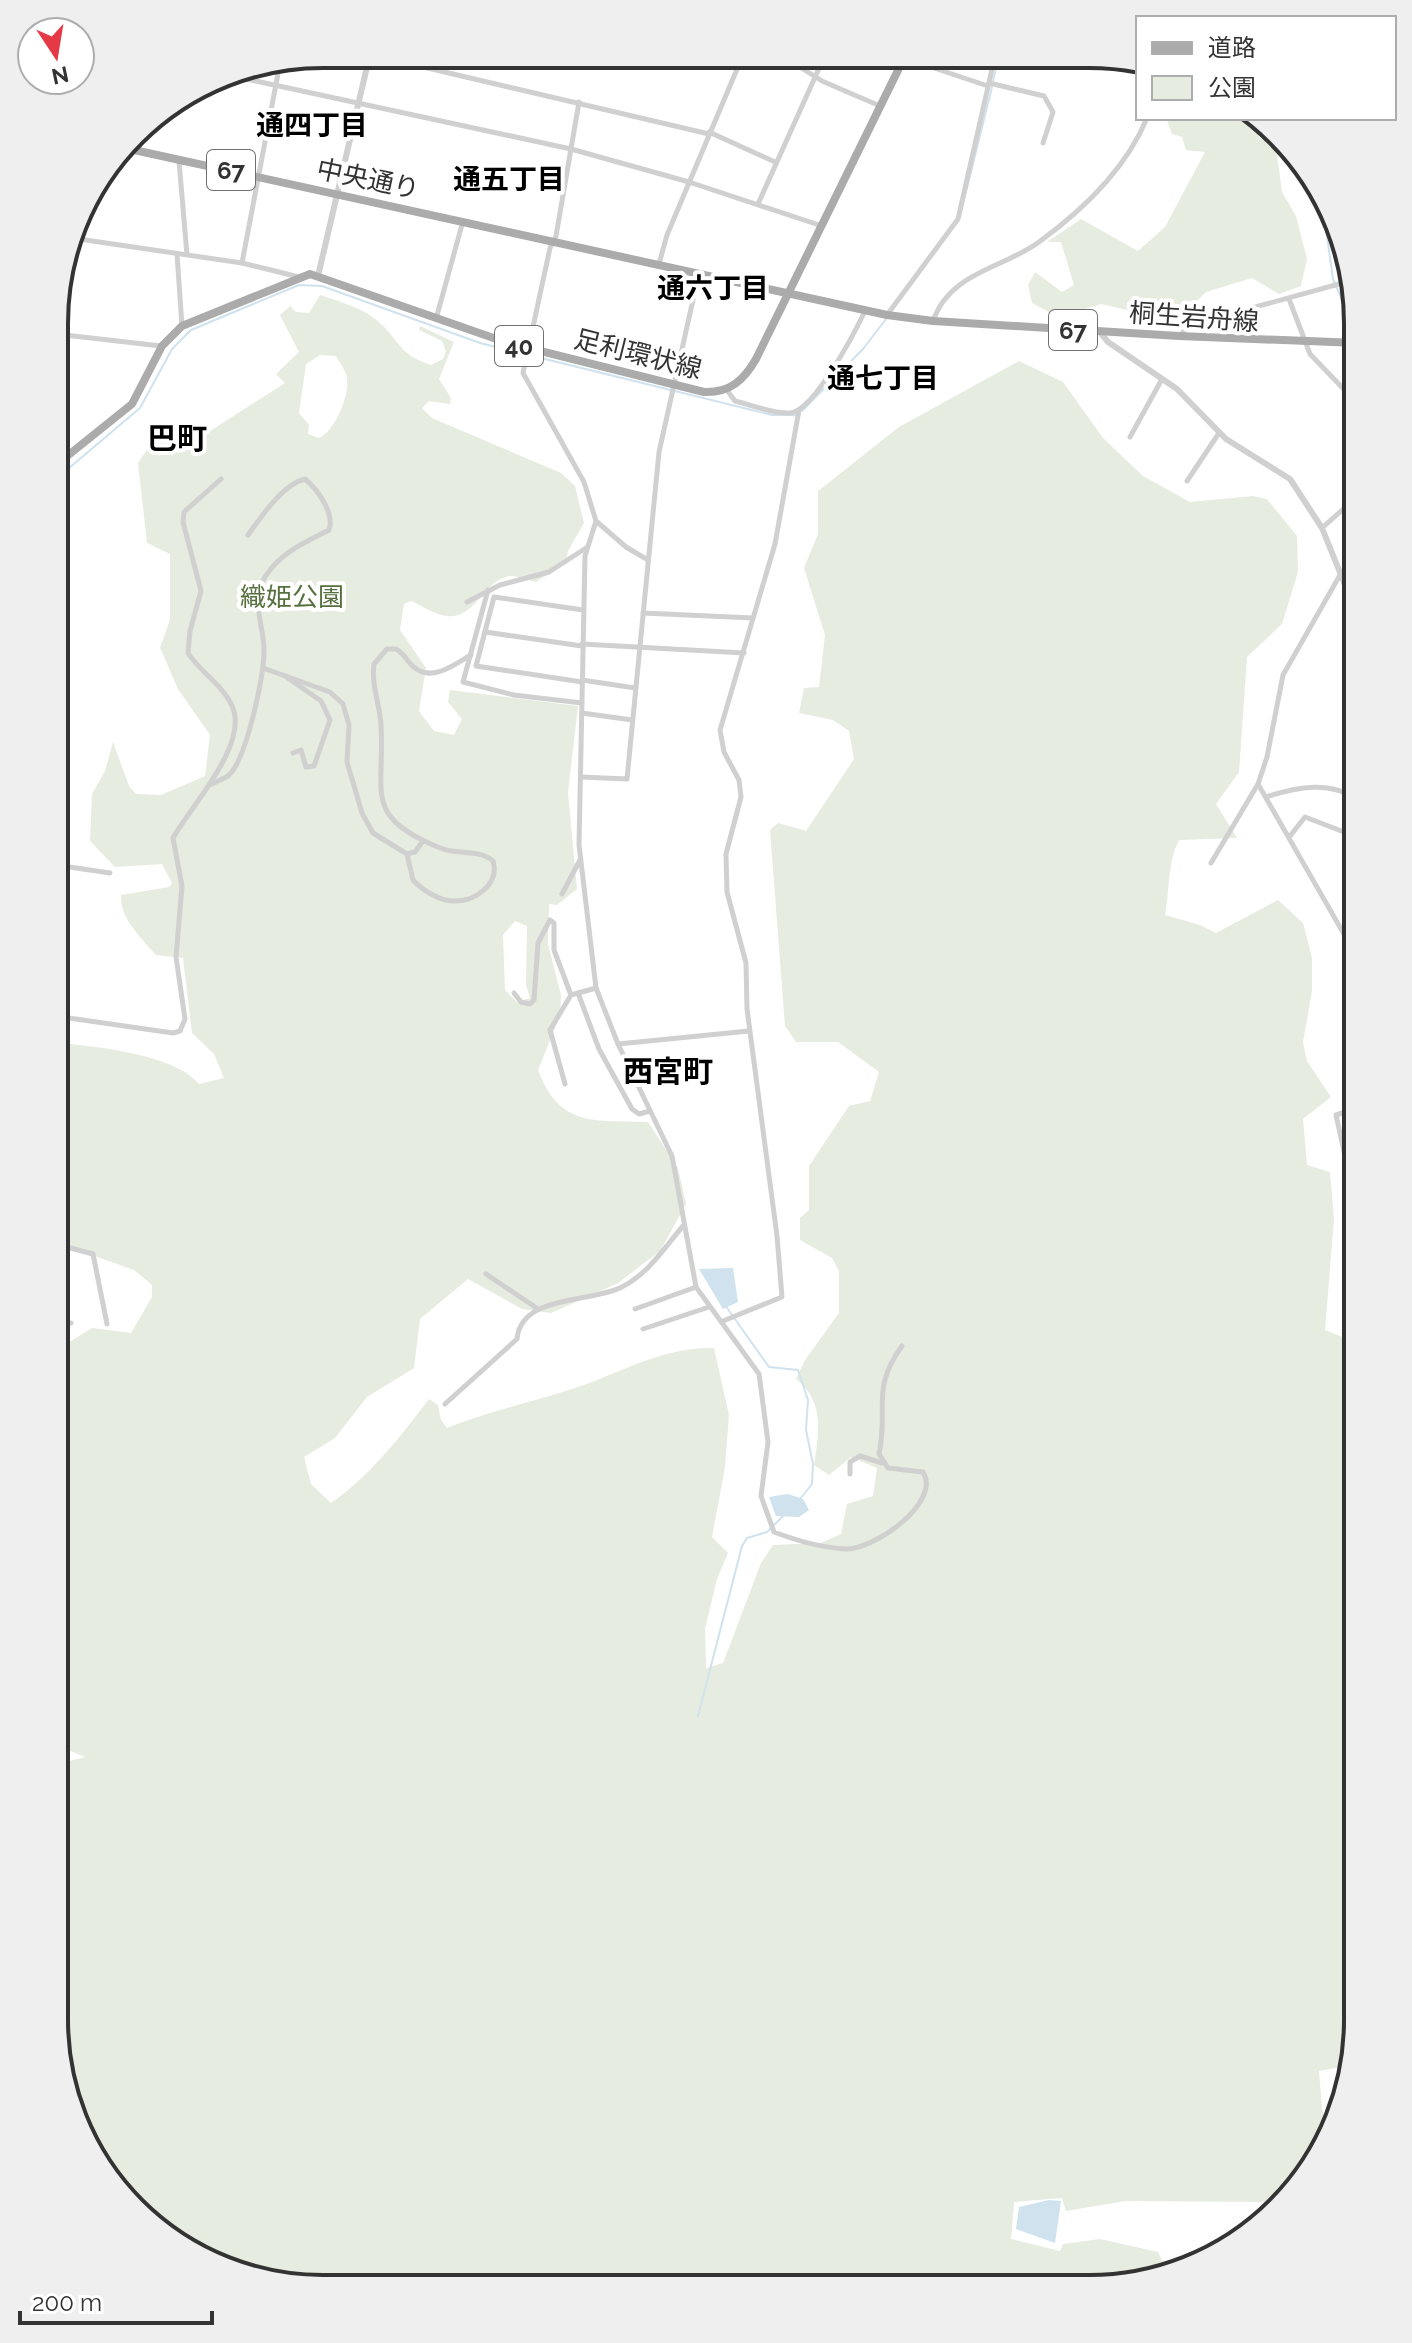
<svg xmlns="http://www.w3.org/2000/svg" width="1412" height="2343" viewBox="0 0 1412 2343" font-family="Raleway,'Noto Sans JP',sans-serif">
	<rect width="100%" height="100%" fill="#fff"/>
	<g fill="#e6ecdf" fill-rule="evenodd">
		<polygon points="1166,118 1247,118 1256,124 1259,138 1275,140 1282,192 1296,216 1307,259 1301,286 1279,294 1252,278 1206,292 1198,300 1181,305 1136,312 1101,304 1058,317 1032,303 1028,285 1035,272 1062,292 1074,285 1061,242 1047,242 1081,219 1138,251 1165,227 1205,152 1186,150 1182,137 1172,134"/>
		<path d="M320,295c18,6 39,12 54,23 26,20 21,35 57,47l12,-6 3,-8 -4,-10 -23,-11 1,-4 34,16 -15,37 12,19 -1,6 -21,-3 -7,7 10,10 129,55 14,13 9,37 -16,28 -2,12 -30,19c-7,-2 -18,-6 -25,-6 -27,2 -35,44 -64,40 -12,-1 -26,-11 -36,-15l-7,3 -4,26 26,38 -7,43 15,20 20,4 8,-16 -14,-17 2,-12 128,16 -10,87 9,96 -20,16 -8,-1 -1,40 13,51 -1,21 -22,54c22,58 56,50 110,52l30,46 8,36 -26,47 -42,32 -67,30 -29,-4 -54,-30 -48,40 -6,49 -47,29 -32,41 -31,19 7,27 20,19c40,-28 69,-66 98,-104l9,6 3,15 6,8c41,-17 83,-25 125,-39 46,-15 92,-43 142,-41l15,67 -4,52 -13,70 16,16 -11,26 -12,50 1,39 17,-5 38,-100 12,-18 48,-2 20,-9 6,-30 26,-8 4,-28 -26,-11 -22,18 -15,-10c5,-33 11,-63 -18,-86l9,-19 34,-47v-42l-7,-13 -32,-18v-22l9,-8v-44l40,-60 21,-5 9,-29 -41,-30h-42l-11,-16 -15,-196 8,-7 28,8 48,-72 -5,-28 -16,-11 -34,-7 5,-25 15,-1 6,-52 -21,-67 14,-34v-43l81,-64 120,-66 44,21 40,56 40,38 47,26 63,-6 14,3 30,37 1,36 -16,52 -35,33 -8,115 -23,32 21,34 -58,2c-12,24 -9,48 -14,75l35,10 16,8 62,-33 25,23 9,35v33l-9,51 4,19 24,36 -28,22 4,46 23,7 4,47 -9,111 27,11 6,-7 -1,704 -5,27 -33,6 3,38 8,24 -27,50 -25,19 -152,-1 -60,10 -4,-13 -48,4 -3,37 49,12 3,-7 37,-5 58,13 5,10 16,9 -90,18 -800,-2 -129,-53 -86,-112 -20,-102v-255l31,-8 -31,-13 1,-393 37,-23 39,5 21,-36v-12l-18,-15 -79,-28v-185l6,-14c37,4 113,11 138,41l25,-6 -10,-24 -22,-21 -9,-75 -27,-3c-15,-18 -36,-36 -35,-60l48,-8 3,-4 -10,-19 -47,3 -25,-26 2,-47 13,-23 8,-29 16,44 7,8 25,1 44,-19 5,-41 -32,-46 -18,-41 10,-28v-66l-23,-11 -9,-80 18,-27 12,-3 22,11 95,-61 -9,-9 23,-22 -19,-37 10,-9 6,6 13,1zM320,355l16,1c3,6 8,12 10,18 6,18 -11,57 -27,64l-11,-4 1,-9 -10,-12 7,-49zM515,921l12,5 -1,59 4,13 -13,4 -12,-12 -2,-55z"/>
	</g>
	<g fill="#cfe2ee">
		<polygon points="733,1268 738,1302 723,1309 699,1269"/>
		<polygon points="788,1494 803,1499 809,1510 799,1517 776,1516 769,1497"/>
		<polygon points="1049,2200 1061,2201 1055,2243 1016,2229 1019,2207"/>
	</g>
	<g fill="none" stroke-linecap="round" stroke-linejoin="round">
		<g stroke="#cfe2ee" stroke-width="2">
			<polyline points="993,81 999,56"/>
			<polyline points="1322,200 1333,279 1356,332"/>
			<polyline points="959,220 992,87"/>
			<polyline points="802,411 863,349 886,319"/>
			<polyline points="56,479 140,408 172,349 191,330 299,285 322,286 480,343 772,415 797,415"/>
			<polyline points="725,1305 769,1367 798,1370 808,1400 806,1430 813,1464 812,1484 800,1499"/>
			<polyline points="698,1716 742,1546 747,1538 767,1532 784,1515"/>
		</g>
		<g stroke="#d0d0d0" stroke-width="5">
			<polyline points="368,54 709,134"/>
			<polyline points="781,55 822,81 880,106"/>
			<polyline points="898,56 988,86"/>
			<polyline points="1137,62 1138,63"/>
			<polyline points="223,74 571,149 689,182 822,226"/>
			<polyline points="989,83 1044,96 1053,112 1043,143"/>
			<path d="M579,102l-23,134 -6,12 -27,125 61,109 12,39 -11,35 -6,289 17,143 22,56 54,112 24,131 63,87 9,68 -7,54 13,36c21,8 50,16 72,17 28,1 96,-47 77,-77l-35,-4 -9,-14c10,-46 -9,-64 23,-108"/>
			<polyline points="709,132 775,162"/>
			<polyline points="179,161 187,255"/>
			<polyline points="758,204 825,55"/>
			<polyline points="72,238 242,263 299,277"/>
			<polyline points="177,254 182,326"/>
			<polyline points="242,263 280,63"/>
			<polyline points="659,264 667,235 743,55"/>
			<polyline points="1289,299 1310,354 1358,404"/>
			<polyline points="887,315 958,219 995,56"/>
			<polyline points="436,319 463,221"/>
			<path d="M933,321c17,-49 69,-52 106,-79 44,-32 87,-73 108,-124"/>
			<polyline points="56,334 161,346"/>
			<polyline points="1179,336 1190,325 1350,281"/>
			<path d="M726,389l9,12c17,4 38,13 55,12 24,-2 65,-81 75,-102"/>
			<polyline points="1130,437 1162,379"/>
			<polyline points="1187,481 1219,433"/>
			<polyline points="596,521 626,547 648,560"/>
			<polyline points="1322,528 1358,496"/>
			<polyline points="488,590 463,682 514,695 582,703"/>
			<polyline points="467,602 500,585 549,572 586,548"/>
			<polyline points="643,613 753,618"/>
			<polyline points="485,632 582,646"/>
			<polyline points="582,644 744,653"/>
			<polyline points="263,668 330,692 343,704 349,725 347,762 362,813 373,833 407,854 415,852 423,841"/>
			<polyline points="285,676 321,701 330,720 314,766 306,767 301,750 293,753"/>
			<polyline points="582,680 635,688"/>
			<polyline points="582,682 476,666 494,597 583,610"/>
			<polyline points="582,713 632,720"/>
			<polyline points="581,777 627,779 659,452 699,273"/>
			<path d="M212,784c5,-3 14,-6 17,-9 18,-17 35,-100 35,-125 0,-24 -14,-50 1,-73 16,-25 39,-34 64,-47 6,-17 -12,-41 -24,-51 -22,5 -44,38 -57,56"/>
			<path d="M1266,797c31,-10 64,-17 92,3"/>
			<polyline points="1290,836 1305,817 1344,832"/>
			<path d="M407,854l6,26c9,10 27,21 40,21 22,1 47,-17 40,-40 -13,-12 -36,-6 -53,-13 -78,-32 -55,-54 -59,-123 -1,-20 -10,-40 -7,-61l13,-15h9c9,5 11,13 19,19 18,14 40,-4 56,-13"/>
			<polyline points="1211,863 1258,784"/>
			<polyline points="56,865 110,873"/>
			<polyline points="562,894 580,860"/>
			<polyline points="1358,938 1344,934 1341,929 1258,784 1267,757 1283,675 1340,575 1350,575 1358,585"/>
			<polyline points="514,993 521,1002 530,1004 534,1000 538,943 550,920 554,923 554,950 571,995"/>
			<polyline points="578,993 599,1049 632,1109 639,1114 650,1111"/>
			<path d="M55,1016l118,17 7,-2 5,-12 -9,-62 6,-71 -9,-48c17,-31 77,-94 59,-132 -9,-21 -32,-34 -44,-53l2,-22 11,-40 -18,-69 1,-10 37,-33"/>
			<polyline points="618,1044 749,1031"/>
			<polyline points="565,1084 550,1030 571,995 596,988"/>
			<polyline points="1358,1086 1358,1066"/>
			<polyline points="1356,1206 1336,1115 1358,1108"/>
			<polyline points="55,1244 93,1254 107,1324"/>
			<polyline points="486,1274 538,1309"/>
			<polyline points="55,1278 61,1278"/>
			<polyline points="635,1309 696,1287"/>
			<polyline points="723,1321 782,1297 777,1236 747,1009 746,963 727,892 726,854 741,797 739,780 724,752 720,730 775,544 799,410"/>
			<polyline points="55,1326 71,1323"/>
			<polyline points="643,1329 709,1307"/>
			<path d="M445,1404l72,-65c4,-45 75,-36 105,-52 27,-14 42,-39 61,-61"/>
			<polyline points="850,1474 850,1462 860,1456 882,1463"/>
		</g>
		<g stroke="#d0d0d0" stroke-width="6">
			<polyline points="318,276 370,54"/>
			<polyline points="1099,331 1108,342 1177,389 1226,439 1290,479 1322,528 1358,617"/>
		</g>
		<g stroke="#ababab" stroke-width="8">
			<polyline points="125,148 887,315 933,321 1179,336 1358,343"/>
			<path d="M56,465l76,-61 30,-58 20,-20 128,-52 195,68 199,50c26,1 40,-12 52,-33l149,-303"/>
		</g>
	</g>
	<g text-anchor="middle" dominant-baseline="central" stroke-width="8" stroke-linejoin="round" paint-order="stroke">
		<g fill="#fff" stroke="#707070" stroke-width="2">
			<rect x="207" y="150" width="48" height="40" rx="6"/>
			<rect x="1049" y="310" width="48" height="40" rx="6"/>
			<rect x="495" y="326" width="48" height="40" rx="6"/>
		</g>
		<g font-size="24" font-weight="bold" fill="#333">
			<text x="231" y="170">67</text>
			<text x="1073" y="330">67</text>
			<text x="519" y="346">40</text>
		</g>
		<g font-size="26" fill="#333" stroke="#fff">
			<text transform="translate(368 179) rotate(12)">中央通り</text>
			<text transform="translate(1194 317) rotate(4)">桐生岩舟線</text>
			<text transform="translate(638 354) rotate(14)">足利環状線</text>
		</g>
		<g font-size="26" fill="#56703f" stroke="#fff">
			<text x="292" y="597">織姫公園</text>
		</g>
		<g font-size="28" font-weight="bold" fill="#000" stroke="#fff">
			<text x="312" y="125">通四丁目</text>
			<text x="509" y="179">通五丁目</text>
			<text x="713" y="288">通六丁目</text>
			<text x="883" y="378">通七丁目</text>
		</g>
		<g font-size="30" font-weight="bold" fill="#000" stroke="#fff">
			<text x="177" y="438">巴町</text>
			<text x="668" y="1071">西宮町</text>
		</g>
	</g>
	<path d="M0 0H1412V2343H0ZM323 68H1089A255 255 0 0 1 1344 323V2020A255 255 0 0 1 1089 2275H323A255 255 0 0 1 68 2020V323A255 255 0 0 1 323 68Z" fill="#efefef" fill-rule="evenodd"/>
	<path fill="none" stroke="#333" stroke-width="4" d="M323 68H1089A255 255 0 0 1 1344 323V2020A255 255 0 0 1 1089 2275H323A255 255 0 0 1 68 2020V323A255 255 0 0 1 323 68Z"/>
	<rect x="1136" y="16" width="260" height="104" fill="#ffffff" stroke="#adadad" stroke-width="2"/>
	<rect x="1152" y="42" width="40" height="12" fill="#ababab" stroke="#adadad" stroke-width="2"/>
	<text x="1208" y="56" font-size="24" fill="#333333">道路</text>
	<rect x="1152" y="76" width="40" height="24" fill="#e6ecdf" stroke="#adadad" stroke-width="2"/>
	<text x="1208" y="96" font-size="24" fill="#333333">公園</text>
	<g transform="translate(56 56) rotate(168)"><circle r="38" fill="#ffffff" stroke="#adadad" stroke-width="2"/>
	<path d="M0-6L14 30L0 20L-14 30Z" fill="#e63946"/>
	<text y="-12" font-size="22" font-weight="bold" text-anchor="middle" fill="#333333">N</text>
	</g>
	<path d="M20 2311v12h192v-12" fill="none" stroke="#333333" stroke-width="4"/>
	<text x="32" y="2311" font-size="24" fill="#333333" stroke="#ffffff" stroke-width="6" paint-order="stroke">200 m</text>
</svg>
